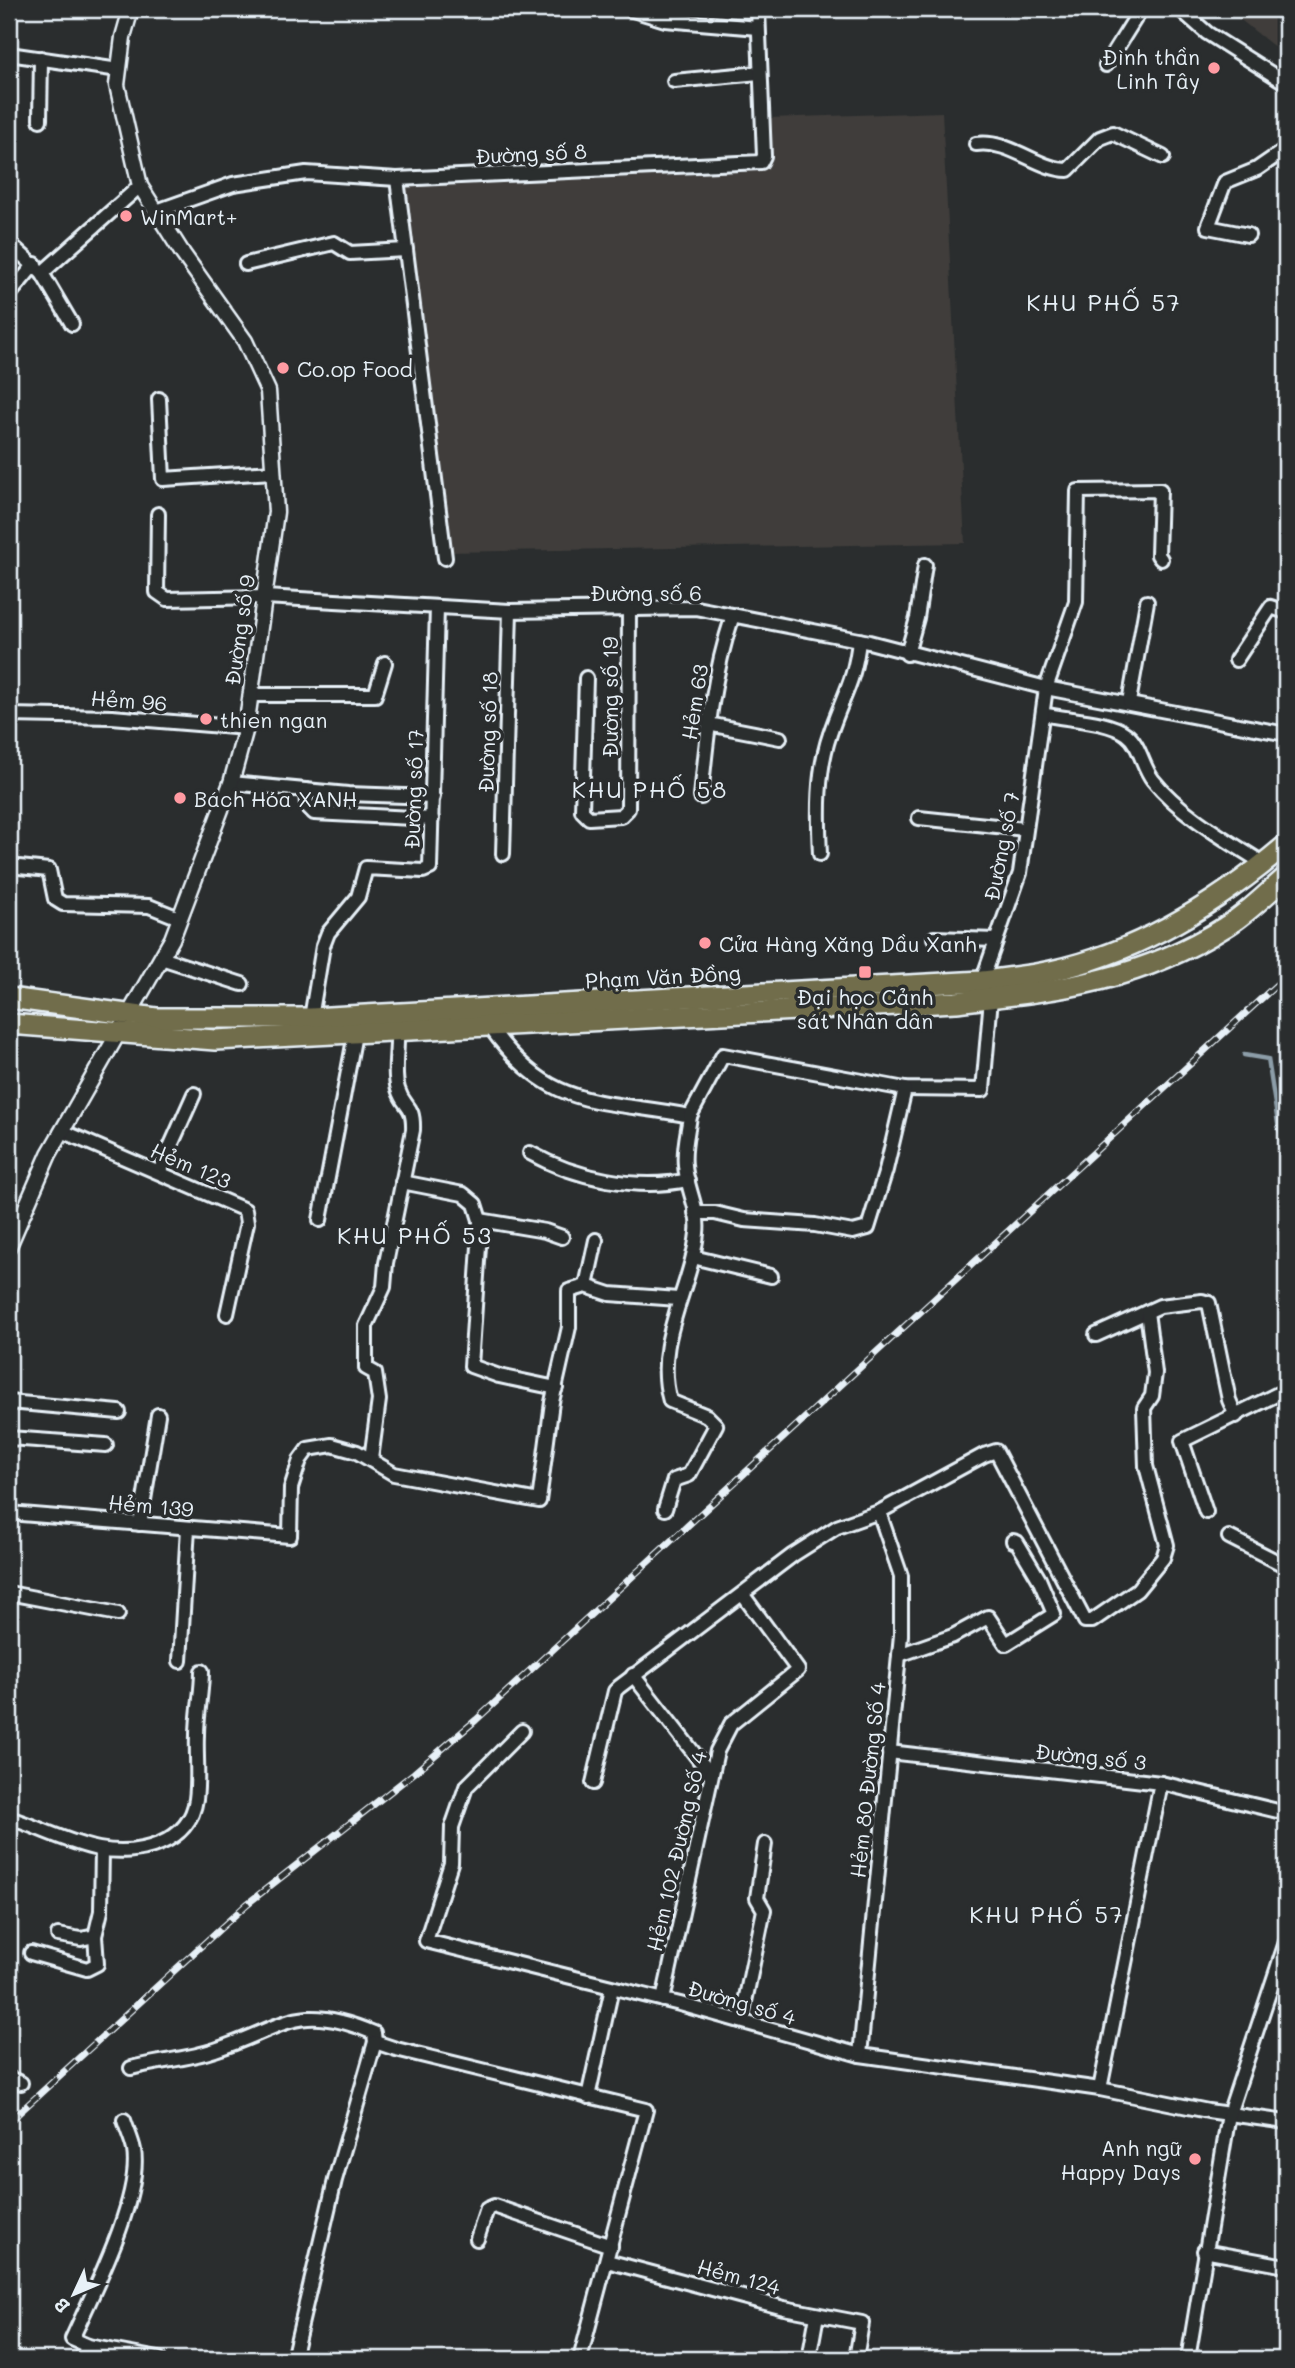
<svg xmlns="http://www.w3.org/2000/svg" width="1295" height="2368" viewBox="0 0 1295 2368" font-family="Mali,sans-serif">
	<rect width="100%" height="100%" fill="#2a2d2e"/>
	<filter id="ink" filterUnits="userSpaceOnUse"><feTurbulence type="fractalNoise" baseFrequency=".0143" numOctaves="2"/><feDisplacementMap in="SourceGraphic" scale="14" xChannelSelector="R" yChannelSelector="G"/><feConvolveMatrix kernelMatrix="1 2 1 2 8 2 1 2 1" color-interpolation-filters="sRGB"/></filter>
	<g filter="url(#ink)">
		<g fill="#3f3d3b">
			<polygon points="1227,9 1286,9 1286,56"/>
			<polygon points="942,112 965,543 448,552 403,184 769,167 769,118"/>
		</g>
		<g fill="none" stroke-linecap="round" stroke-linejoin="round">
			<polyline stroke="#8c9da8" stroke-width="4.5" points="1244,1055 1268,1059 1279,1130 1286,1140"/>
			<g stroke="#e8f1f8" stroke-width="18">
				<g id="minor">
					<polyline points="629,9 665,20 758,28"/>
					<polyline points="1180,9 1207,33 1286,83"/>
					<polyline points="9,54 119,70"/>
					<polyline points="1106,65 1141,9"/>
					<polyline points="674,81 759,73"/>
					<polyline points="40,120 41,58"/>
					<path d="M976,144c33,-5 63,26 92,26l32,-32 13,-5 50,24"/>
					<polyline points="397,179 445,558"/>
					<polyline points="154,212 233,184 306,173 397,179 761,162 764,156 758,9"/>
					<polyline points="1248,235 1208,227 1225,182 1257,169 1286,149"/>
					<polyline points="9,243 42,273 140,186"/>
					<polyline points="246,264 334,243 350,253 406,250"/>
					<polyline points="42,273 72,324"/>
					<polyline points="9,295 35,264"/>
					<polyline points="159,399 163,479 273,472"/>
					<polyline points="158,514 157,592 167,599 265,597 510,611 696,608 869,642 1046,688 1286,734"/>
					<polyline points="907,654 917,618 925,565"/>
					<polyline points="1236,660 1271,607 1286,612"/>
					<polyline points="586,678 582,811 589,818 621,816 628,809 629,610"/>
					<polyline points="251,695 375,695 385,663"/>
					<polyline points="1129,702 1147,602"/>
					<path d="M1043,714c24,6 64,6 83,20 14,10 16,32 27,46 28,35 74,60 111,84"/>
					<polyline points="9,715 112,717 246,728"/>
					<polyline points="708,724 780,738"/>
					<polyline points="231,783 348,794 433,797"/>
					<polyline points="306,790 307,806 314,813 432,819"/>
					<path d="M701,797c6,-62 12,-123 32,-182"/>
					<polyline points="919,818 1025,829"/>
					<polyline points="503,854 510,611"/>
					<path d="M820,854c-2,-39 -3,-83 10,-120 12,-37 25,-52 29,-94"/>
					<polyline points="9,866 49,870 55,899 63,904 149,906 179,918"/>
					<polyline points="934,938 996,940"/>
					<polyline points="161,958 242,984"/>
					<polyline points="982,981 1020,873 1046,688 1076,602 1078,491 1160,490 1158,555 1161,559"/>
					<polyline points="311,1018 323,946 328,933 358,897 366,868 423,871 430,868 437,607"/>
					<path d="M490,1027c61,85 108,71 200,89 -2,16 -7,33 -5,49 1,22 15,45 12,68 -6,57 -44,109 -27,168l37,15 9,9 -27,50 -15,5 -9,29"/>
					<polyline points="690,1116 723,1055 905,1089 983,1090 991,998"/>
					<polyline points="62,1131 245,1210 247,1223 227,1314"/>
					<path d="M530,1153c45,25 107,38 158,27"/>
					<polyline points="159,1172 194,1094"/>
					<polyline points="402,1182 463,1194 475,1204 480,1220 479,1246 471,1366 499,1376 556,1388"/>
					<polyline points="695,1213 715,1213 744,1220 815,1225 853,1232 868,1228 886,1170 905,1089"/>
					<polyline points="320,1220 355,1034"/>
					<polyline points="480,1220 545,1231 562,1237"/>
					<polyline points="693,1257 771,1276"/>
					<polyline points="586,1286 596,1240"/>
					<polyline points="1096,1335 1160,1306 1202,1301 1209,1303 1229,1400 1236,1416"/>
					<polyline points="9,1402 119,1412"/>
					<polyline points="9,1438 106,1445"/>
					<path d="M371,1459l8,-59 -4,-27 -9,-5v-42l18,-39 2,-24 27,-133c1,-27 -9,-21 -15,-41 -5,-17 0,-39 -1,-57"/>
					<polyline points="1206,1512 1182,1441 1286,1390"/>
					<polyline points="9,1513 290,1536 291,1488 300,1460 308,1449 332,1445 357,1452 394,1474 539,1501 552,1402 569,1327 569,1291 586,1286 610,1294 678,1299"/>
					<polyline points="140,1524 158,1415"/>
					<polyline points="1229,1537 1286,1566"/>
					<polyline points="9,1593 118,1614"/>
					<polyline points="899,1655 953,1636 988,1617 1006,1644 1054,1614 1039,1579 1017,1542 1013,1541"/>
					<polyline points="180,1661 188,1528"/>
					<polyline points="633,1675 711,1775"/>
					<polyline points="522,1731 466,1787 452,1827 451,1863 426,1941 680,2004 860,2055 1100,2089 1208,2111 1286,2122"/>
					<polyline points="889,1752 1161,1783 1286,1813"/>
					<polyline points="593,1783 615,1691 619,1687 793,1555 837,1527 879,1512 984,1455 996,1451 1085,1621 1092,1621 1137,1590 1163,1558 1167,1545 1146,1466 1144,1408 1152,1396 1155,1373 1147,1312"/>
					<path d="M9,1818c30,9 59,25 90,31 39,7 91,-5 97,-50 3,-22 0,-43 1,-64 0,-22 5,-42 5,-64"/>
					<polyline points="58,1935 81,1939 95,1936 101,1911 102,1850"/>
					<polyline points="31,1953 87,1969 97,1964 95,1936"/>
					<polyline points="663,2000 717,1751 731,1724 798,1670 743,1595"/>
					<polyline points="741,2021 764,1910 757,1898 765,1844"/>
					<polyline points="860,2055 901,1635 901,1576 879,1512"/>
					<path d="M131,2068c27,-7 58,-9 84,-18 69,-22 81,-50 159,-17l1,9 21,7 250,61 -66,249"/>
					<polyline points="9,2078 21,2083"/>
					<polyline points="1100,2089 1161,1783"/>
					<polyline points="588,2097 612,1988"/>
					<path d="M124,2120c3,10 8,20 10,30 8,48 -42,144 -62,189l16,7 71,13"/>
					<polyline points="477,2239 487,2209 494,2206 611,2246"/>
					<polyline points="1204,2251 1286,2266"/>
					<polyline points="607,2261 784,2308 862,2323 856,2359"/>
					<polyline points="81,2359 88,2346"/>
					<polyline points="293,2359 335,2180 375,2042"/>
					<polyline points="809,2359 817,2315"/>
					<polyline points="1188,2359 1229,2114 1286,1942"/>
				</g>
			</g>
			<g stroke="#e8f1f8" stroke-width="19">
				<polyline id="tertiary" points="9,1246 49,1154 172,939 231,783 246,728 276,512 268,391 245,341 183,254 140,186 117,85 123,37 131,9"/>
			</g>
			<g stroke="#e8f1f8" stroke-width="24">
				<g id="trunk">
					<path d="M9,998l147,20h155l671,-37c23,-3 47,-5 69,-10 89,-19 167,-68 235,-126"/>
					<path d="M9,1024l206,16 741,-38c101,-12 180,-19 269,-75 22,-13 41,-33 61,-50"/>
				</g>
			</g>
			<use href="#minor" stroke="#2a2d2e" stroke-width="12"/>
			<use href="#tertiary" stroke="#2a2d2e" stroke-width="14"/>
			<use href="#trunk" stroke="#716d4b" stroke-width="19"/>
			<g stroke="#e8f1f8" stroke-width="7">
				<polyline id="rail" points="9,2122 247,1904 414,1773 476,1720 1286,976"/>
			</g>
			<use href="#rail" stroke="#2a2d2e" stroke-width="4.5" stroke-dasharray="13" stroke-linecap="butt"/>
		</g>
	</g>
	<g fill="#ff9aa2" stroke="#2a2d2e" stroke-width="2.5">
		<circle cx="1214" cy="68" r="7"/>
		<circle cx="126" cy="216" r="7"/>
		<circle cx="283" cy="368" r="7"/>
		<circle cx="206" cy="719" r="7"/>
		<circle cx="180" cy="798" r="7"/>
		<circle cx="705" cy="943" r="7"/>
		<rect x="858" y="965" width="14" height="14" rx="3.5"/>
		<circle cx="1195" cy="2159" r="7"/>
	</g>
	<g text-anchor="middle" dominant-baseline="central" stroke-width="7" stroke-linejoin="round" paint-order="stroke">
		<g font-size="21" fill="#e8f1f8" stroke="#2a2d2e" text-anchor="start">
			<text x="1200" y="56" text-anchor="end">Đình thần<tspan x="1200" dy="24">Linh Tây</tspan></text>
			<text x="140" y="216">WinMart+</text>
			<text x="297" y="368">Co.op Food</text>
			<text x="220" y="719">thien ngan</text>
			<text x="194" y="798">Bách Hóa XANH</text>
			<text x="719" y="943">Cửa Hàng Xăng Dầu Xanh</text>
			<text x="865" y="996" text-anchor="middle">Đại học Cảnh<tspan x="865" dy="24">sát Nhân dân</tspan></text>
			<text x="1181" y="2147" text-anchor="end">Anh ngữ<tspan x="1181" dy="24">Happy Days</tspan></text>
		</g>
		<g font-size="21" fill="#e8f1f8" stroke="#2a2d2e">
			<text transform="translate(531 153) rotate(-3)">Đường số 8</text>
			<text x="646" y="592">Đường số 6</text>
			<text transform="translate(239 630) rotate(-82)">Đường số 9</text>
			<text transform="translate(609 697) rotate(-90)">Đường số 19</text>
			<text transform="translate(129 700) rotate(4)">Hẻm 96</text>
			<text transform="translate(694 702) rotate(-81)">Hẻm 63</text>
			<text transform="translate(487 732) rotate(-88)">Đường số 18</text>
			<text transform="translate(413 789) rotate(-88)">Đường số 17</text>
			<text transform="translate(1001 846) rotate(-79)">Đường số 7</text>
			<text transform="translate(663 976) rotate(-3)">Phạm Văn Đồng</text>
			<text transform="translate(191 1165) rotate(23)">Hẻm 123</text>
			<text transform="translate(151 1505) rotate(5)">Hẻm 139</text>
			<text transform="translate(1091 1756) rotate(6)">Đường số 3</text>
			<text transform="translate(867 1780) rotate(-84)">Hẻm 80 Đường Số 4</text>
			<text transform="translate(676 1851) rotate(-77)">Hẻm 102 Đường Số 4</text>
			<text transform="translate(742 2002) rotate(16)">Đường số 4</text>
			<text transform="translate(739 2276) rotate(15)">Hẻm 124</text>
		</g>
		<g font-size="23" letter-spacing="2" fill="#e8f1f8" stroke="#2a2d2e">
			<text x="1104" y="302">KHU PHỐ 57</text>
			<text x="650" y="789">KHU PHỐ 58</text>
			<text x="415" y="1235">KHU PHỐ 53</text>
			<text x="1047" y="1914">KHU PHỐ 57</text>
		</g>
	</g>
	<rect width="1295" height="2368" fill="none" stroke="#2a2d2e" stroke-width="35"/>
	<rect x="18" y="18" width="1260" height="2333" fill="none" stroke="#e8f1f8" stroke-width="2.5" filter="url(#ink)"/>
	<g transform="translate(74 2294) rotate(226)" stroke="#2a2d2e" stroke-width="5" paint-order="stroke">
	<path d="M0-5L12 26L0 18L-12 26Z" fill="#e8f1f8"/>
	<text y="-10" font-size="19" font-weight="bold" text-anchor="middle" fill="#e8f1f8">B</text>
	</g>
</svg>
